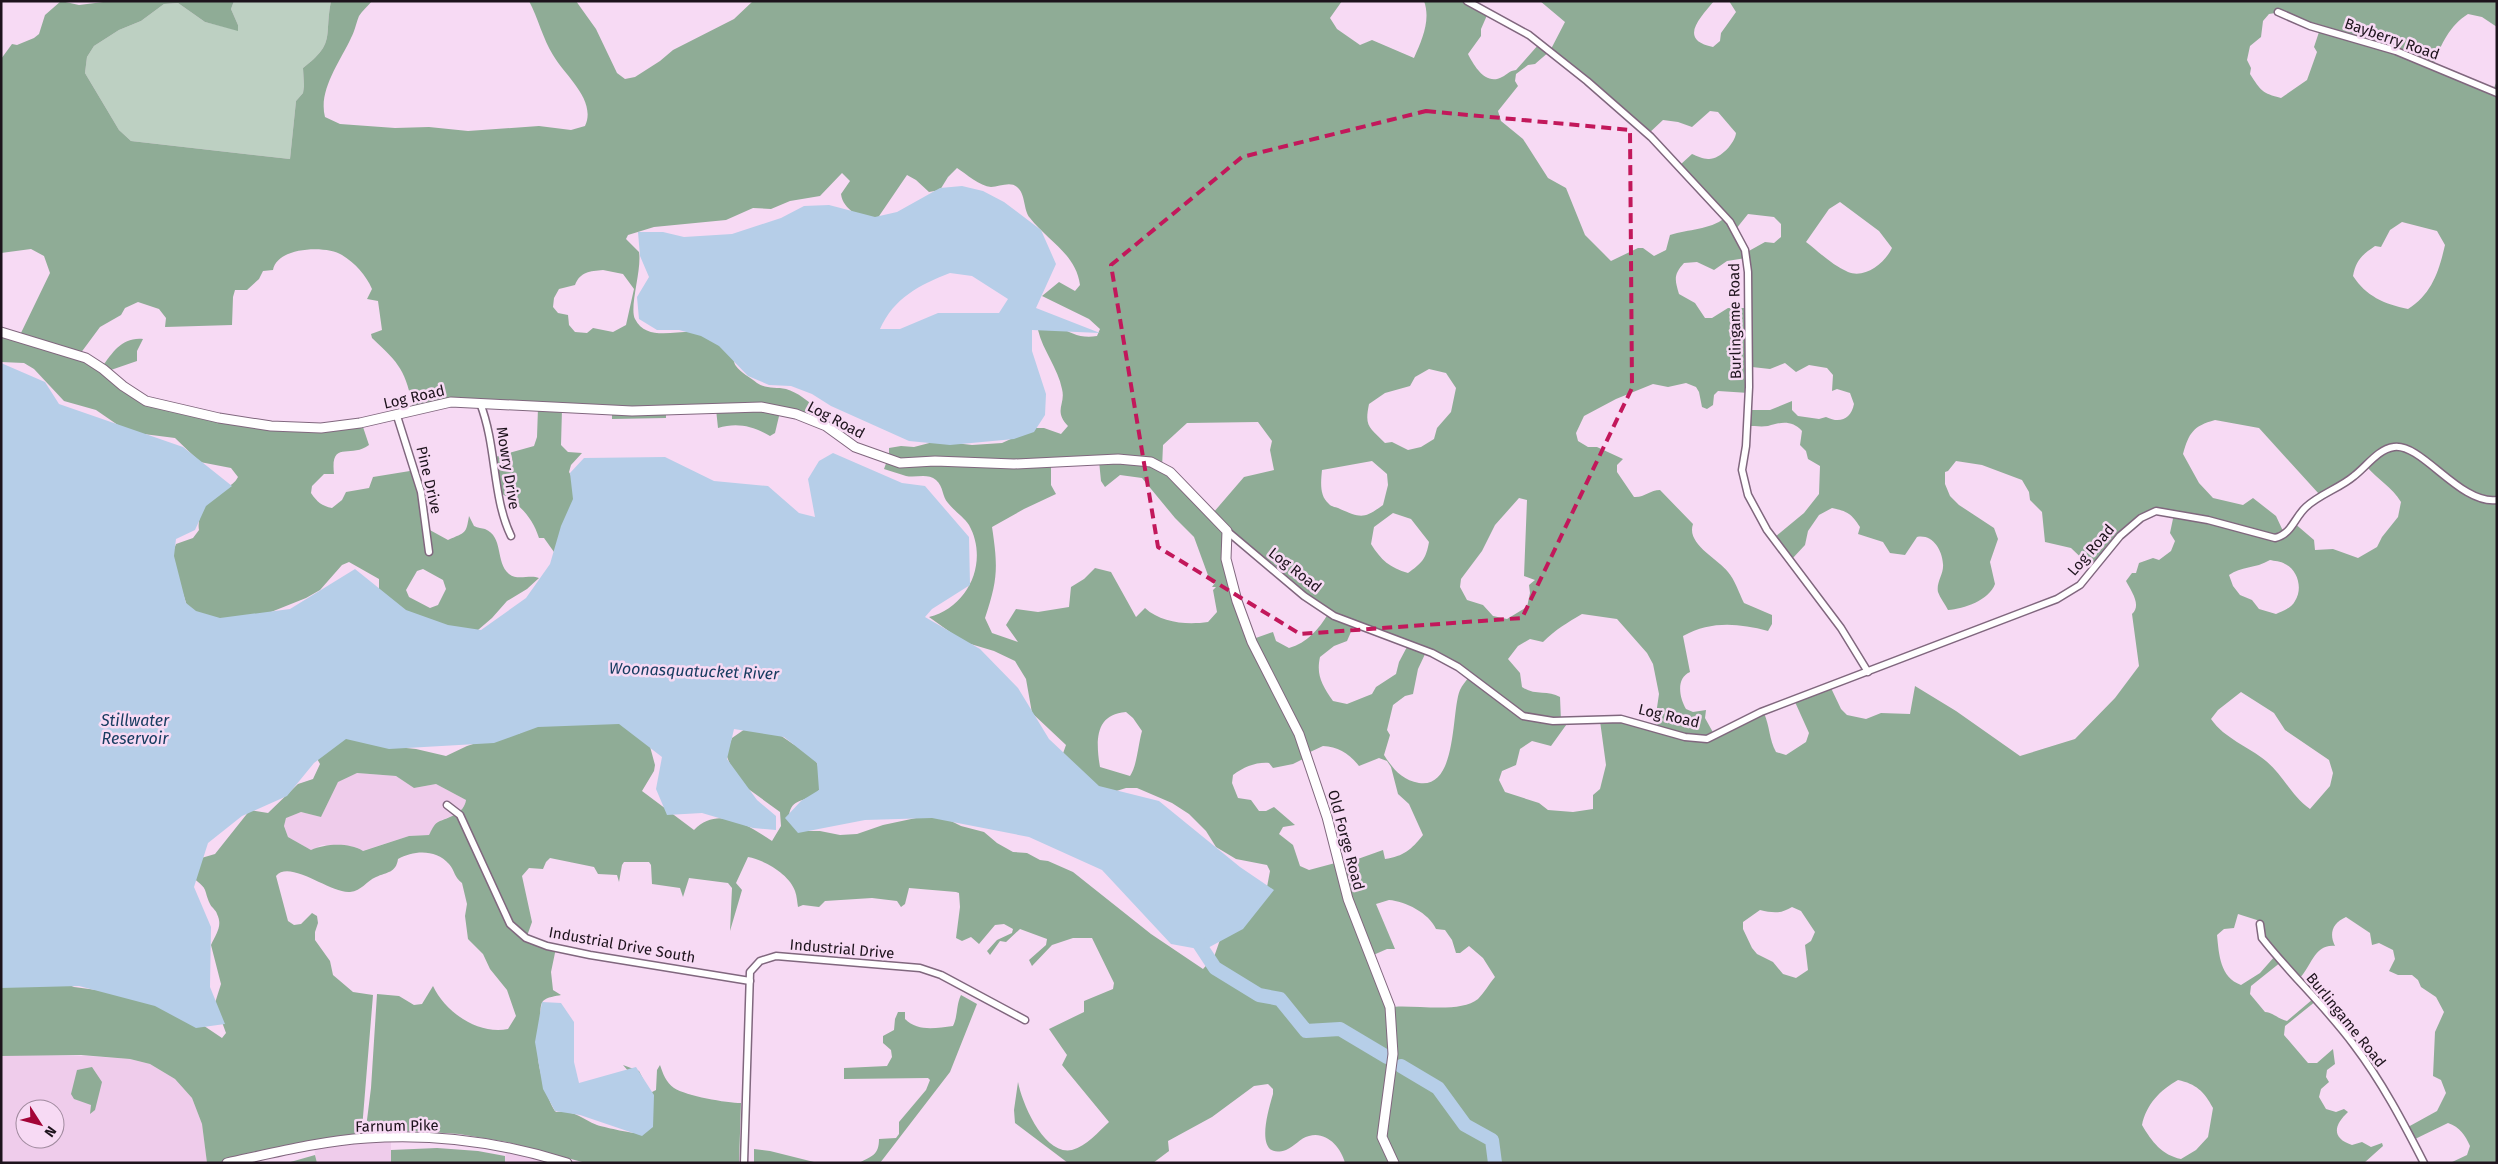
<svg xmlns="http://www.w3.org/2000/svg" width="2498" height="1164" viewBox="0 0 2498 1164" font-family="'Fira Sans',sans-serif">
	<rect width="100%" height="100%" fill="#f7daf4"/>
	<g fill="#efcceb" fill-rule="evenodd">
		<polygon points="356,773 396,776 414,788 436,784 466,800 465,805 459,813 437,822 429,835 409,836 362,851 356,847 322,845 311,850 288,837 284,826 286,817 301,812 321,817 338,781"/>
		<path d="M13,1055l75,1 42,3 20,5 25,15 17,19 10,26 5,39h-206v-107zM25,1109h30v30h-30z"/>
		<polygon points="391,1139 391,1163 317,1163 314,1148"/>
		<polygon points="506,1149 565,1163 505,1163"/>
	</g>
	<path fill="#bdd0c2" d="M234,1h97c-7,36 5,42 -28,67l1,18 -1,7 -7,8 -6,58 -159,-18 -12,-11 -34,-57 2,-16 7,-11 25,-16 22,-9 23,-17 14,-1 27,19 32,8 1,-5 -7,-16z"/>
	<g fill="#8fac96" fill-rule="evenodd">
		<path d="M61,1l18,4 32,-4h123l-3,8 7,16v6l-33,-9 -27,-19 -14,1 -23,17 -22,9 -25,16 -7,11 -2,16 34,57 12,11 159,18 6,-58 7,-8 1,-7 -1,-18c33,-25 21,-31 28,-67h41c-4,5 -10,10 -13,15 -3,7 -4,15 -8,22 -11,24 -33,52 -26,79l15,7 55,4 34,-1 39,4 71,-5 32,4 14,-4c12,-26 -20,-50 -32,-71 -10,-16 -15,-37 -24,-54h47l20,28 21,44 8,6 10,-2 25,-16 13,-11 61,-31 19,-18h589l-12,17 7,11 23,16 12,-5 42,18c8,-18 17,-38 10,-57h45l19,12 -7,16v7l-13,18c6,12 18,32 34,23 6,-3 7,-6 14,-7l23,-26 11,7 -15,13 -7,1 -12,9 -1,7 3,5 -20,25 3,10 22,18 25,39 18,10 19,47 26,26 27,-13h5l11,8 12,-6 4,-15c19,-6 39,-5 55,-17l-45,-53 12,-11c5,2 11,5 16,5 12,1 27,-16 28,-26l-18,-21 -8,-1 -18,16 -14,-5 -15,-2 -15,14 -97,-85 14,-27 -25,-21h174c-13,16 -37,39 -1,46l7,-6 1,-8 15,-21 -7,-11h768v26l-15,-10 -14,-3c-18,11 -27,30 -34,50l59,26 4,-9v1082h-47l17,-8 3,-9c-5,-11 -10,-19 -22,-23l-35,17 -5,-13 29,-16 9,-18 -5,-13 -8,-4 2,-44 9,-20 -8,-15 -15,-10 -3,-7 -6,-5h-14l-9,-4 6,-12 -2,-9 -14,-7 -7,2 -2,-12 -24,-16c-14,6 -17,17 -11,29 -21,-2 -23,20 -36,33l-18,-17 -30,24 -1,8 15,18c9,1 13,7 22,9l26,-22 3,2 -31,25 -1,9 24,28h9l16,-14 2,15 -8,6 -1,7 3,5 -8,7 -2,8 7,12 10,3 8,-3 4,3c-14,13 -17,26 4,33l10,-3 9,5 11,-4 1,3 -19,17h-1019c-4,-16 -19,-32 -36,-27 -9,2 -15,11 -23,14 -34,11 -17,-42 -13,-56v-5l-5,-5 -14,2 -42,31 -44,24 1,10 -16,12h-85l-53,-40 -1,-13 4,-28c4,21 26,74 54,68 15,-4 26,-18 37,-28l-47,-57 5,-10 -18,-26 35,-17v-11l29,-12 1,-6 -22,-45h-19l-21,7 -20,21 -3,-6 17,-15 1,-6 -27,-10 -14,13 -6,-1 -10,14 -3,-4 10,-11 15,-7 1,-4 -9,-5 -9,1 -16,19 -8,-7 -9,4 -6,-3 4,-31 -1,-14 -3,-1 -47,-4 -4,16 -4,3 -4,-6 -25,-3 -47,3 -6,6 -16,-2 -5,2c-1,-5 -1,-11 -3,-16 -5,-16 -30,-31 -47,-34l-12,26 6,7 -12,41 2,-43 -4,-5 -39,-5 -6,19 -3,-9 -28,-4 -1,-19 -2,-3h-25l-2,3 -3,17 -2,-7 -19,-1 -4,-7 -44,-9 -4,4 -3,7 -14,-1 -7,8 10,46 -5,14 29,12 -5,24 2,18 8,5c-5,1 -14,2 -18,6 -5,7 -1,18 -1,27 0,9 -4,17 -4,26 -1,11 11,51 18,58 19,-2 24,6 41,13 6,2 33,8 39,8v-53l-13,-15 16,6 11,22 6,-3 1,-20 3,-5c3,9 6,17 14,23 12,8 53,15 67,15l-2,60h-153l-79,-21 -48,-8 -45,-3 -40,2 -6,-4 -1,-9 4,-32 6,-94 22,2 15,9 8,-1 11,-18c12,26 45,49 75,43l8,-13 -9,-26 -17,-21 -7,-15 -15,-15 -3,-23 2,-12 -5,-21c-8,-6 -7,-12 -13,-19 -13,-15 -35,-14 -51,-5 -2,14 -11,13 -22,18 -10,4 -14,14 -26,15 -19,2 -60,-33 -74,-16l12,45 6,4 7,-1 11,-11 5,3 1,7 -3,9v8l15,21 3,14 20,17 20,3 -11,134 -5,6 -140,28h-10l-5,-39 -10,-26 -17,-19 -25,-15 -20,-5 -49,-4 -80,1v-78l63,5 10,4 90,12 58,39 4,-5 -11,-30 6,-19 -10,-39c5,-11 12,-19 6,-31 -1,-4 -5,-6 -7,-10 -7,-16 -1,-14 -17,-26l5,-19 17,-5 35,-44 18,3 30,-29 15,-5 7,-15 -5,-9 40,-24 31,15 30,3 30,7 21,-10 43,-14 8,2 44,-20 83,14 10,37 -1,6 -12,20 52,39c24,-25 54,-5 78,11l9,-15 -1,-14 -44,-32 -10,-26 6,-16 13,-9 29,2 19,13 20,9 11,29c-2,3 -4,8 -7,10 -11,11 -26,5 -28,24l12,15h19l20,4 17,-1 26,-9 33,-7h29l16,8 23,6 13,11 16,9 14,1 13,7 8,1 25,11 78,62 52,35 11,-12 7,-20 46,-50 3,-16 -3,-6 -31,-6 -20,-12 -10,-16 -17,-17 -17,-11 -35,-15h-11l-16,5 -9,-2 -40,-32 5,-14 -34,-32 -6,-34 -11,-18 -21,-10 -30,-9 -35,-25c40,-10 60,-56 40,-92 -5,-8 -15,-14 -21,-22 -6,-6 -4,-16 -12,-23 -8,-7 -20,-2 -30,-4 -7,-2 -15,-5 -22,-7l5,-14v-7l12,-2 13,1 23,-6 35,4 30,-2 33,-15h9l17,6 7,-8c-15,-16 -2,-21 -6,-37 -4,-21 -19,-38 -24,-59l19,-4c14,7 24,13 40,10l3,-7 -11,-10 -47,-23 17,-14 16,9 5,-6c-4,-31 -32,-44 -50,-67 -7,-8 -4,-24 -13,-31 -7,-6 -18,0 -26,0 -11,-1 -25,-13 -34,-19l-9,9 -8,13 -11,2 -13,-12 -9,-5 -32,47c-14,-4 -32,-12 -34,-28l9,-13 -8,-8 -22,23 -30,5 -19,8 -18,-1 -27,12 -72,7 -26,8 -2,4 13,13c3,18 -10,55 -4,67 13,26 49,7 71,15 7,3 21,15 26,22 2,3 2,8 4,10 4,6 15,12 21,17 9,6 19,4 29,6 11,3 24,13 32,21l-20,4 -18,-2 -5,21 -5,3c-17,-10 -33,-14 -52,-8l-2,-19 -50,3v6l-54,1v-8l-50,-2 -1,36 7,7 14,1 -11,12 -2,7c15,25 -2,60 -10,87l-15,-21h-5c-7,-22 -20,-34 -40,-46l-4,-35 39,-11 3,-9 1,-29 -52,-5 -73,6c-7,-38 -13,-45 -41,-71l-1,-4 11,-4 -4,-29 -11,-2 5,-10c-6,-14 -17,-26 -30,-34 -16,-10 -65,-8 -69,15l-10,1 -4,8 -12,11h-12l-2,7 -1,28 -67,2 1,-9 -7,-9 -21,-7 -13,6 -4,7 -21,12 -20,27 22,13c11,-15 20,-30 41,-28l-6,12v10l-29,10 34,26 127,27 56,2 36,-5 8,24c-18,14 -39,-6 -35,29h-10l-12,12 -1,7c6,9 11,13 21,15l10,-8 4,-8 23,-4 4,-11 43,-7 12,59 20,11c18,-8 18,-6 21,-24l5,10c4,2 8,2 11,3 19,8 10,33 24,45 9,7 21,0 30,4l-12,11 -20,12 -15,17 -14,12 -48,2 -51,-43v-10l-30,-17 -7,3 -22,25 -14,8 -50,20h-65l-20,-61 5,-13 17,-6 6,-8c-2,-10 4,-25 11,-33 8,-9 22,-8 28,-20l-7,-9 -31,-6 -25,-24 -47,-6 -32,-22 -32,-9 -30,-32 -10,-6 -23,-1v-32l19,5 30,-62 -6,-17 -13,-7 -30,4v-194l11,-15 5,1 17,-7 5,-4 6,-19zM2281,12l39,17 -6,18 3,5 -10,28 -26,18c-19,-5 -20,-7 -31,-24l1,-6 -4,-8 3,-14 11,-9 2,-16 6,-7zM1840,202l39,29 13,17c-7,15 -27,31 -44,24 -16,-7 -29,-20 -42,-30l23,-33zM1748,214l26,3 7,7v13l-7,6 -9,-1 -18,10 -11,-23zM2402,222l35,9 8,14c-6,26 -13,49 -37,64 -24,-5 -42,-13 -55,-33 3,-16 9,-21 22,-30l6,1 9,-17zM1746,258l2,50h-20l-16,10h-7l-10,-15 -16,-9c-4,-14 -6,-19 5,-31l13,-1 17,8 13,-9zM603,270l20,4 11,15 -8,36 -13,7 -20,-4 -6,5 -12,-1 -6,-7 -1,-10 -10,-2 -5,-6 1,-9 5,-9 16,-4c5,-13 15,-14 28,-15zM1785,363l11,9 13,-7 18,3 6,7 -1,16 5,-2 13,4 4,11c-3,15 -14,20 -28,13l-7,2 -21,-3 -6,-6v-9l-22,9h-20l-2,16c6,0 14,1 20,0 13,-4 24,-6 34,5l-2,14 6,6 2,8 12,7 -1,28 -15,19 -29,24 17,22 13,-14 3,-14 11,-16 13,-7c15,3 20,6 28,19l-2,7 25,8 7,11 15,2 12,-18c15,-3 25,12 26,27 1,10 -7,18 -5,28 2,6 7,12 10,18 16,-1 41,-10 47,-26l-5,-22 8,-23 -4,-11 -35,-23 -9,-9 -5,-12v-12l3,-1 8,-10 26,4 40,15 7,12 1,8 12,12 3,30 26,6 23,22 28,-34 30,-22h22l-4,19 5,8 -4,10 -12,9 -6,-2 -14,5 -3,10h-4l-6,8c5,10 16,24 6,33l7,52 -24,32 -40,41 -55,17 -64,-45 -41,-25 -5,28 -29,-1 -15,6 -19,-4 -6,-6 -10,-21 -36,14 14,31 -3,9 -20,13 -10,-3c-7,-13 -6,-25 -12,-39l-49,23 -10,-18 1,-8 -13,2 -7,-3c-7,-12 -10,-31 4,-37l-7,-36c28,-15 54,-13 85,-5l4,-7v-9l-28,-12c-5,-10 -9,-23 -16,-31 -11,-14 -42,-28 -35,-48l-33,-34c-10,0 -16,8 -26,7l-17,-25v-7l6,-6 -26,-12h-9l-10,-6 -2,-8 8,-17 32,-17 37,-15 15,3 18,-4 10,4 3,5 3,15 5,2 6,-4 1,-10 4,-4 31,2 3,-26 18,2zM1429,369l17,4 10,15 -5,24 -14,16 -3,11 -13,8 -13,3 -16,-8 -7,1c-15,-16 -21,-15 -16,-39l16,-11 25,-7 5,-9zM2215,420l44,8 60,66 48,-27c11,13 25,20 34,35l-3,15 -16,20 -5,10 -19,11 -25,-9 -18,1 -1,-10 -21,-18 -10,9 -7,-15 -23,-18 -10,7 -30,-7 -14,-15 -16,-29c6,-21 10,-28 32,-34zM1258,422l14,19 -2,9 4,20 -30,7 -31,36 -51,-45 1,-23 24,-22zM1099,461l2,20 4,6 15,-12 22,3 33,40 19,19 15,41 3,5h3l-3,4h4l-3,3 4,22 -9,10c-21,3 -47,1 -63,-14l-9,9 -25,-45 -16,-4 -11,11 -13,8 -2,20 -31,5 -22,-3 -10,16 12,17 -26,-9 -7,-15c13,-39 13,-51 7,-91l32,-18 32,-15 -5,-9v-21zM1372,461l15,13 1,11 -5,20c-19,14 -22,13 -43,4 -3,-2 -9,-2 -11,-5 -10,-8 -8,-23 -7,-34zM1519,498l8,2 -3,76 11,4 -6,5 1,8 -3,14 -20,12 -14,-3 -10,-11 -16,-5 -7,-13 1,-8 21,-28 13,-26zM1393,513l18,6 18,23c-3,17 -7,21 -21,31 -18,-5 -27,-13 -37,-29l3,-17zM1230,534l98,80c-9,15 -21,29 -39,34l-13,-7 -3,-9 -20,7 -26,-77zM2270,560c4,1 11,1 15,4 13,6 18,25 10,37 -3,7 -13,10 -19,13l-17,-5 -7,-9 -12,-5 -7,-9 -4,-11c12,-9 26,-6 41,-15zM423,569l20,11 3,9 -8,16 -8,3 -21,-11 -3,-7 11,-19zM1582,614l35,5 30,34 6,11 6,30 -5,34 -31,-8 -23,1 6,44 -6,24 -7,6v14l-20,3 -25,-2 -9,-7 -34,-11 -6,-12 3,-9 14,-6 4,-16 12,-8 19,5 18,-25h-8l-1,-24c-12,-7 -26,-1 -38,-10l-2,-14 -12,-14 10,-13 12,-7 13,3c13,-13 24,-19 39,-28zM1354,625l54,20 -9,17 -3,12 -20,13 -4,7 -25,10 -14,-3c-11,-16 -17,-26 -13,-44l14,-11 13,-5zM1426,652l43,25c-3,4 -7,8 -9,13 -9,21 -2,99 -41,93 -17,-3 -26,-14 -35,-28l6,-20 -3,-5 6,-25 12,-9 8,-2 5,-25zM2241,692l33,21 11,17 44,30 4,13 -3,13 -20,23c-18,-12 -27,-34 -44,-48 -18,-15 -41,-22 -55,-42l7,-9zM1126,712l7,6 9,13c-4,14 -5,35 -12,45l-30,-9c-4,-24 -6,-53 26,-55zM1323,746c15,1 26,7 36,20l20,-8 8,3 4,6 7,27 11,10 14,31c-12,15 -19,21 -38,24l-2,-9 -42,15 -2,-3 -30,8 -9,-4 -7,-21 -14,-11 4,-7 12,-2 -21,-18 -8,4h-7l-8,-11 -13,-2 -6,-15 1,-8c11,-8 23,-13 36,-12l4,5 20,-4 14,-7 1,-4zM357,773l39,3 18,12 22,-4 30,16c-2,14 -17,17 -28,22 -4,2 -7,9 -9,13l-20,1 -46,15c-15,-9 -38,-7 -52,-1l-23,-13 -4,-11 2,-8 15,-6 20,5 17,-35zM1389,900c16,1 40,13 47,29l9,1 7,10 4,13h4l9,-7 14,12 12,19c-6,7 -11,16 -17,22 -18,15 -64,5 -88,8l-19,-51 16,-7h8l-19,-45zM1792,907l9,4 14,21 -4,9 -6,4 3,25 -12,8 -13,-4 -10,-12 -16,-8 -5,-6 -9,-19v-7l17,-12c13,3 21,4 32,-3zM2238,914l22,7 3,16 12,19 -15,17 -19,12c-21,-8 -22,-30 -24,-50l7,-6 10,-1zM2178,1080c18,4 26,11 35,28l-5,29 -12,13 -15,9c-19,-4 -29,-17 -39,-34 4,-20 18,-35 36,-45z"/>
		<path d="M961,995l16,9 -27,68 -70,91h-21c13,-7 20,-8 20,-24l17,-1 3,-4v-12l27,-32 4,-10 -2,-2 -84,1v-11l43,-2 5,-9 -1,-7 -8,-7v-7l11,-6 1,-11 3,-7h7v7c13,13 31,9 48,7 5,-10 3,-21 8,-31z"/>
		<polygon points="92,1067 102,1082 95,1110 90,1114 91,1105 74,1099 71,1094 77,1070"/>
		<polygon points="437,1148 478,1151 505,1156 505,1163 391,1163 391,1150"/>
		<polygon points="754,1149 770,1151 818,1163 754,1163"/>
		<polygon points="315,1155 317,1163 287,1163"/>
	</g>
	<g fill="#b6cee8" fill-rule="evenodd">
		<path d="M962,186l21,5 21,11 37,28 15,34 -20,44 64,25 -68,-3v21l14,43 -1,21 -11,17 -20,7 -64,6 -41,-4 -78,-35 -19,-12 -21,-8 -22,-1 -21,-9 -29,-30 -18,-10 -22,-6h-22l-18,-11 -2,-22 12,-20 -9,-21 -2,-24h25l21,5 48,-3 49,-16 23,-12 25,-1 46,12 22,-5 43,-24zM950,273l22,3 36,23 -9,14h-61l-38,16h-20c14,-31 39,-44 70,-56z"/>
		<polygon points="1,363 45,382 59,404 183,447 232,486 206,506 195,530 176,539 174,556 186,603 196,611 220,618 290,609 355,569 406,610 448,625 481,630 526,598 550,564 561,526 573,499 570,473 584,458 665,457 714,481 768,486 799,513 815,517 808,479 819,461 833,453 902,483 925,486 969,537 970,585 932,609 925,617 980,649 1018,688 1049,739 1099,786 1159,801 1240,867 1274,890 1243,929 1204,950 1171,944 1102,870 1029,837 932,818 865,820 798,833 785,818 801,801 819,790 817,763 784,737 734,729 727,759 757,800 776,816 776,830 753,828 702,813 667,815 656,789 662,757 619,724 538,727 494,743 389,749 346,739 314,763 287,796 242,816 208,843 194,887 211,927 210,987 225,1024 196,1028 155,1006 79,986 1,988"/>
		<polygon points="542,1002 561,1003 574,1022 574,1062 579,1083 636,1067 654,1095 653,1127 642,1136 580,1115 555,1111 543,1089 535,1042"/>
	</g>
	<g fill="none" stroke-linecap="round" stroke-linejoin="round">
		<g stroke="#b6cee8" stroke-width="14">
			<polyline points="1194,936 1215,968 1259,995 1280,999 1306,1031 1340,1029 1387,1057"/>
			<polyline points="1401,1066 1438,1088 1465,1125 1492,1140 1495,1163"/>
		</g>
		<g stroke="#80677e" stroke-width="9">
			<g id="street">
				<polyline points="1467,1 1529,35 1587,81 1651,137 1730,222 1745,250 1748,272 1749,387 1746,446 1742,470 1748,495 1767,530 1841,628 1868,672"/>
				<polyline points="2278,12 2310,26 2396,51 2497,93"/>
				<path d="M480,403c17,43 12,94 31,133"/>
				<polyline points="397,416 421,492 429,552"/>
				<path d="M1227,531l77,65 30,20 98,37 26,14 65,49 30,5 68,-2 64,18 22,2 54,-27 296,-113 23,-14 40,-49 21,-18 15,-7 52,9 67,18c17,-4 19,-20 31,-31 14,-13 34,-19 48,-31 13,-10 24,-27 40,-29 28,-4 66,58 103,53"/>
				<polyline points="447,805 460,815 510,924 526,938 547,946 590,955 750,981"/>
				<path d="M2260,924l2,14c29,37 64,69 92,107 28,37 49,77 70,118"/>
				<polyline points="744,1163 750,972 760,961 776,956 920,968 941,975 1025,1020"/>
			</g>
		</g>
		<g stroke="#80677e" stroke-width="11">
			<g id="secondary">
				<polyline points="1,332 86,358 103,369 123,386 146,401 219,418 271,426 321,428 360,423 451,402 632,411 761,407 796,414 826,426 855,447 900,463 935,461 1014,464 1118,459 1151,462 1170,472 1227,531 1226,559 1237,601 1252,642 1299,734 1327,817 1348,899 1390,1007 1393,1054 1382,1137 1394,1163"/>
				<path d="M227,1163c46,-10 93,-22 140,-25 67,-5 136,5 200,25"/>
			</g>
		</g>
		<use href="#street" stroke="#fff" stroke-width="6"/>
		<use href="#secondary" stroke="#fff" stroke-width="9"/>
	</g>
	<path fill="none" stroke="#c2185b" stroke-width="4" stroke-dasharray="10 6" stroke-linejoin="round" d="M1426,111l204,19 2,258 -110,230 -222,16 -142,-87 -47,-282 131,-108z"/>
	<g text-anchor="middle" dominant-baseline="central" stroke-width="5" stroke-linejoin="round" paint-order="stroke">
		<g font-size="15" fill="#1d131c" stroke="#f7daf4">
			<text transform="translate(2392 39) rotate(19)">Bayberry Road</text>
			<text transform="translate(1735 321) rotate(-91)">Burlingame Road</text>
			<text transform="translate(414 397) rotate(-13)">Log Road</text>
			<text transform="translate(836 420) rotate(28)">Log Road</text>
			<text transform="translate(508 468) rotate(81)">Mowry Drive</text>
			<text transform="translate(429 480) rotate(77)">Pine Drive</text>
			<text transform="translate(2091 550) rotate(-49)">Log Road</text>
			<text transform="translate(1295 570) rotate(38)">Log Road</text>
			<text transform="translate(1669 716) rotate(13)">Log Road</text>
			<text transform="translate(1346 840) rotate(75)">Old Forge Road</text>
			<text transform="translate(622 945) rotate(10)">Industrial Drive South</text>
			<text transform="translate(842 949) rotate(5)">Industrial Drive</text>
			<text transform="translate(2346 1020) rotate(51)">Burlingame Road</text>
			<text transform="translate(397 1126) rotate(-1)">Farnum Pike</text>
		</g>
		<g font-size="16" font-style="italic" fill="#173c60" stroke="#f7daf4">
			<text transform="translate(694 671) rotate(2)">Woonasquatucket River</text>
			<text x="135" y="720">Stillwater<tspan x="135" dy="18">Reservoir</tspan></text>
		</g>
	</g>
	<rect width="2498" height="1164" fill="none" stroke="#1d131c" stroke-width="5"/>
	<g transform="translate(40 1124) rotate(126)"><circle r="24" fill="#f7daf4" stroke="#a08a9e"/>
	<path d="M0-4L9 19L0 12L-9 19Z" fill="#a30437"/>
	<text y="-8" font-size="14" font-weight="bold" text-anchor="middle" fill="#1d131c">N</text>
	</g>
</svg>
